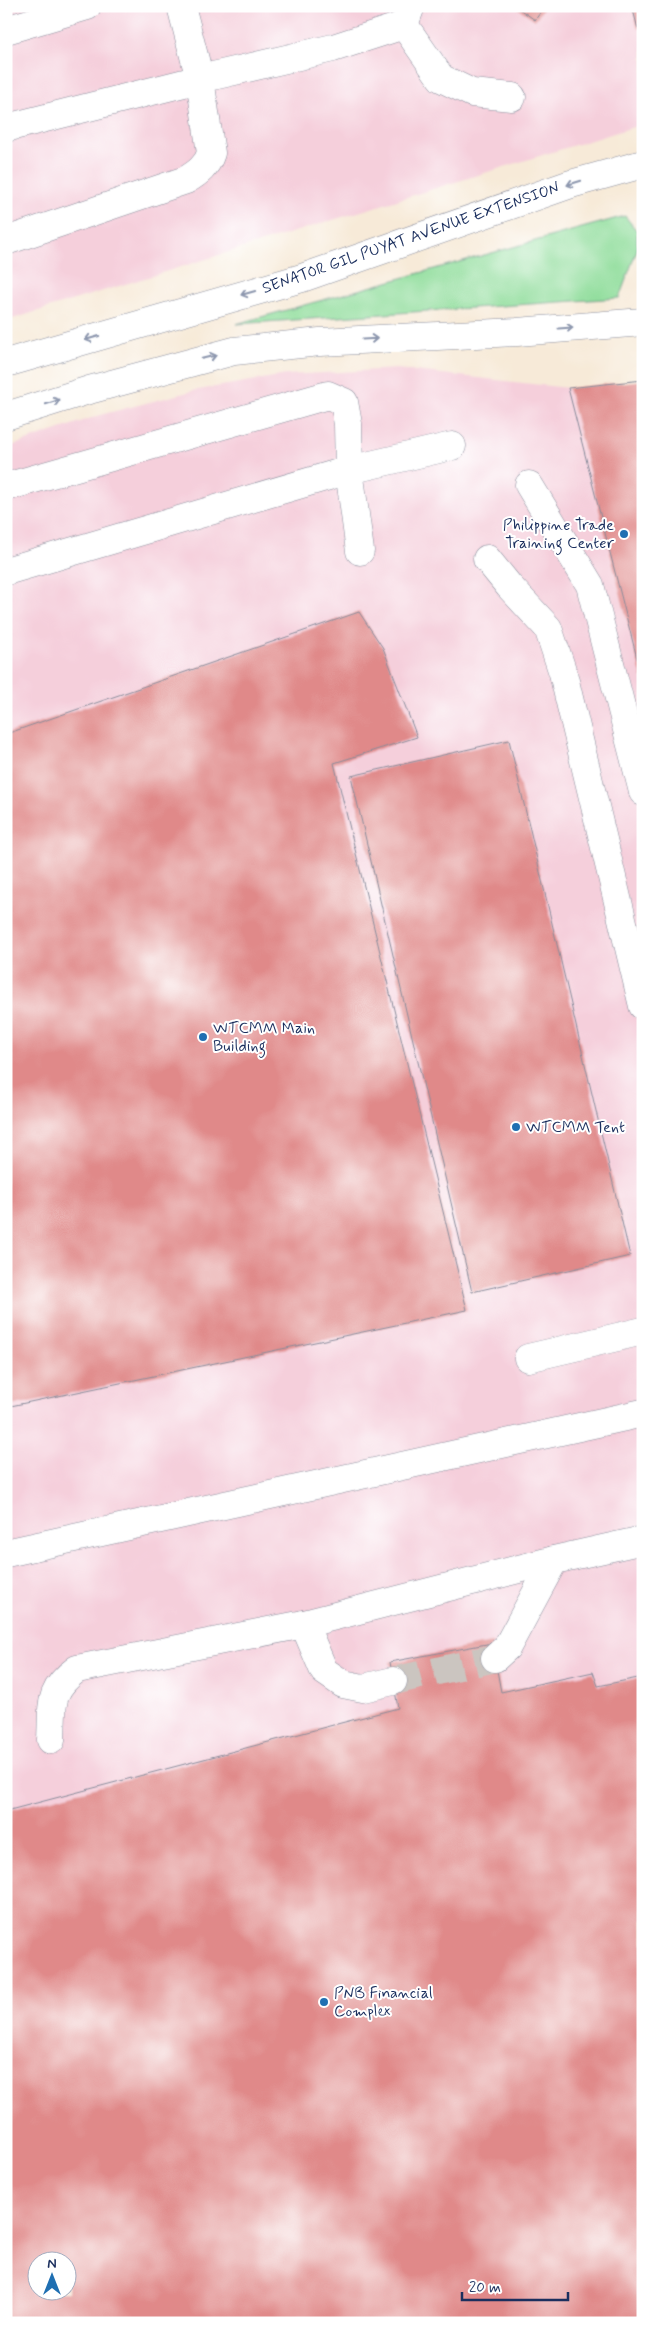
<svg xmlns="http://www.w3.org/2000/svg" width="649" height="2329" viewBox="0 0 649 2329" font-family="Mynerve,sans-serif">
	<rect width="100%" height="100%" fill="#fff"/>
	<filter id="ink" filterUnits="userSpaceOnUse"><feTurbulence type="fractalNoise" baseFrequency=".02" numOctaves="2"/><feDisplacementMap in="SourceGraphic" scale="10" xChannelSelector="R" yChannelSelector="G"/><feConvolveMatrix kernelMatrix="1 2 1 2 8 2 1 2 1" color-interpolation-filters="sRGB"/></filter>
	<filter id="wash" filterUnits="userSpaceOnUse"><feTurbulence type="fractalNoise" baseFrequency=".0096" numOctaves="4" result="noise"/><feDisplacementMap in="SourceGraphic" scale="20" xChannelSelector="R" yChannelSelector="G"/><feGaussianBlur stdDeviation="1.12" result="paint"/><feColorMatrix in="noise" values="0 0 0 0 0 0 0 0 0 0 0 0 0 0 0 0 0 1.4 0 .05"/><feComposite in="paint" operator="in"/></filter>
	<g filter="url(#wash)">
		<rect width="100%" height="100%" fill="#f7ead8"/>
		<g fill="#f5cfdb" fill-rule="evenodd">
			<polygon points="6,6 643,6 643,124 6,321"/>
			<path d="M397,369l171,19 75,293v1642h-637v-1875l94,-33 92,-24 94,-16zM38,2262h30v30h-30z"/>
		</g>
		<polygon fill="#90dd9b" stroke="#56867c" points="625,216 637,231 637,250 619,298 236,324"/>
		<g id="blocks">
			<g fill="#e08989" fill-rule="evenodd">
				<polygon points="515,6 545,6 535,20"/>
				<polygon points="632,6 643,6 643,27 638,29"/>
				<polygon points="643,380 643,678 642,678 568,388"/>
				<polygon points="359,612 383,648 417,737 334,763 467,1310 6,1407 6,734"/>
				<polygon points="509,740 630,1256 472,1292 351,776"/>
				<path d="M492,1643l9,49 92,-20 5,14 45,-9v646h-637v-512l392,-103 -8,-46zM38,2262h30v30h-30z"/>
			</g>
		</g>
	</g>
	<g filter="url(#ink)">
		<use href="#blocks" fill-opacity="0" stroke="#898c9b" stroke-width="1"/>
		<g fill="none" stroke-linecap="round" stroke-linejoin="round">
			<polyline stroke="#cbc5c0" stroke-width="28" stroke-dasharray="28 14" stroke-linecap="butt" points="393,1681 495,1658"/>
			<g stroke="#898c9b" stroke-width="29">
				<g id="minor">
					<polyline points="181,6 200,79 333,48 404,25 411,6"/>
					<polyline points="404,25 441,78 472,93 512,97"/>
					<polyline points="6,30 87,6"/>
					<path d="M6,128l194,-49 11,74c-4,13 -13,20 -25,27l-180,61"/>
					<polyline points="529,485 590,585 643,792"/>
					<polyline points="6,487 328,395 344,402 348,424 349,470 6,571"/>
					<polyline points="360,551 349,470 452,446"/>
					<polyline points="487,559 509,586 548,628 563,673 643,1006"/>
					<polyline points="528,1358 643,1331"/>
					<polyline points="6,1553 643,1413"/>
					<polyline points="304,1624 324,1671 343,1684 363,1688 393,1681"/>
					<polyline points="495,1658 507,1647 554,1560"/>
					<path d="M51,1740c2,-34 -4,-49 26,-71l227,-45 250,-64 89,-20"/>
				</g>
			</g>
			<g stroke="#898c9b" stroke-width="29">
				<g id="major">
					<polyline points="6,363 302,278 571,184 643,164"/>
					<polyline points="6,416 89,390 234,351 320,342 517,332 643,322"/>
				</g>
			</g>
			<use href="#minor" stroke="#fff" stroke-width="28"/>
			<use href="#major" stroke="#fff" stroke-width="28"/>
		</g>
		<defs><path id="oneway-shaft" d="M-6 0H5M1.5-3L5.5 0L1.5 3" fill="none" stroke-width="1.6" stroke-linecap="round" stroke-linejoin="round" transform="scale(1.25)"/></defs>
		<g stroke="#8d97ae">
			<use href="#oneway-shaft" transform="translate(574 183) rotate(163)"/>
			<use href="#oneway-shaft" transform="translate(248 293) rotate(164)"/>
			<use href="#oneway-shaft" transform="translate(566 328) rotate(-4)"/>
			<use href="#oneway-shaft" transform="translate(92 338) rotate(164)"/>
			<use href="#oneway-shaft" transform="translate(370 339) rotate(-3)"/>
			<use href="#oneway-shaft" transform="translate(209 357) rotate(-13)"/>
			<use href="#oneway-shaft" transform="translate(53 402) rotate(-18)"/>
		</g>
	</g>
	<g fill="#1f6fb2" stroke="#fff" stroke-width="2">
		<circle cx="624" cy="534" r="5"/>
		<circle cx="203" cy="1037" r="5"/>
		<circle cx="516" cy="1127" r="5"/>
		<circle cx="324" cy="2002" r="5"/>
	</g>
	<g text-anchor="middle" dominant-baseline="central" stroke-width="4" stroke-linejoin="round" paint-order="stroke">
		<g font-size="16" fill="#1b2f5e" stroke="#fff">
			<text transform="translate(411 238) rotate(-19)">SENATOR GIL PUYAT AVENUE EXTENSION</text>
		</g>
		<g font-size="16" fill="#1b2f5e" stroke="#fff" text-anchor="start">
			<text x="614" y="525" text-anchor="end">Philippine Trade<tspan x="614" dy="18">Training Center</tspan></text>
			<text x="213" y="1028">WTCMM Main<tspan x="213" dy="18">Building</tspan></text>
			<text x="526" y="1127">WTCMM Tent</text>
			<text x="334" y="1993">PNB Financial<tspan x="334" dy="18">Complex</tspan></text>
		</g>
	</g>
	<rect width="649" height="2329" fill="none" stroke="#fff" stroke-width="25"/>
	<g transform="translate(52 2276)"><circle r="24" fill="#ffffff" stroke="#a4acbf"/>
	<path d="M0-4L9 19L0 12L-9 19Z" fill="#1f6fb2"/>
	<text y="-8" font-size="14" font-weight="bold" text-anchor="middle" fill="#1b2f5e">N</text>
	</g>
	<path d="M462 2292v8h106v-8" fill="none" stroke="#1b2f5e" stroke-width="2.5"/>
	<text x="469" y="2292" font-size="15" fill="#1b2f5e" stroke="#ffffff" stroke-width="4" paint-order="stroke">20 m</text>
</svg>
